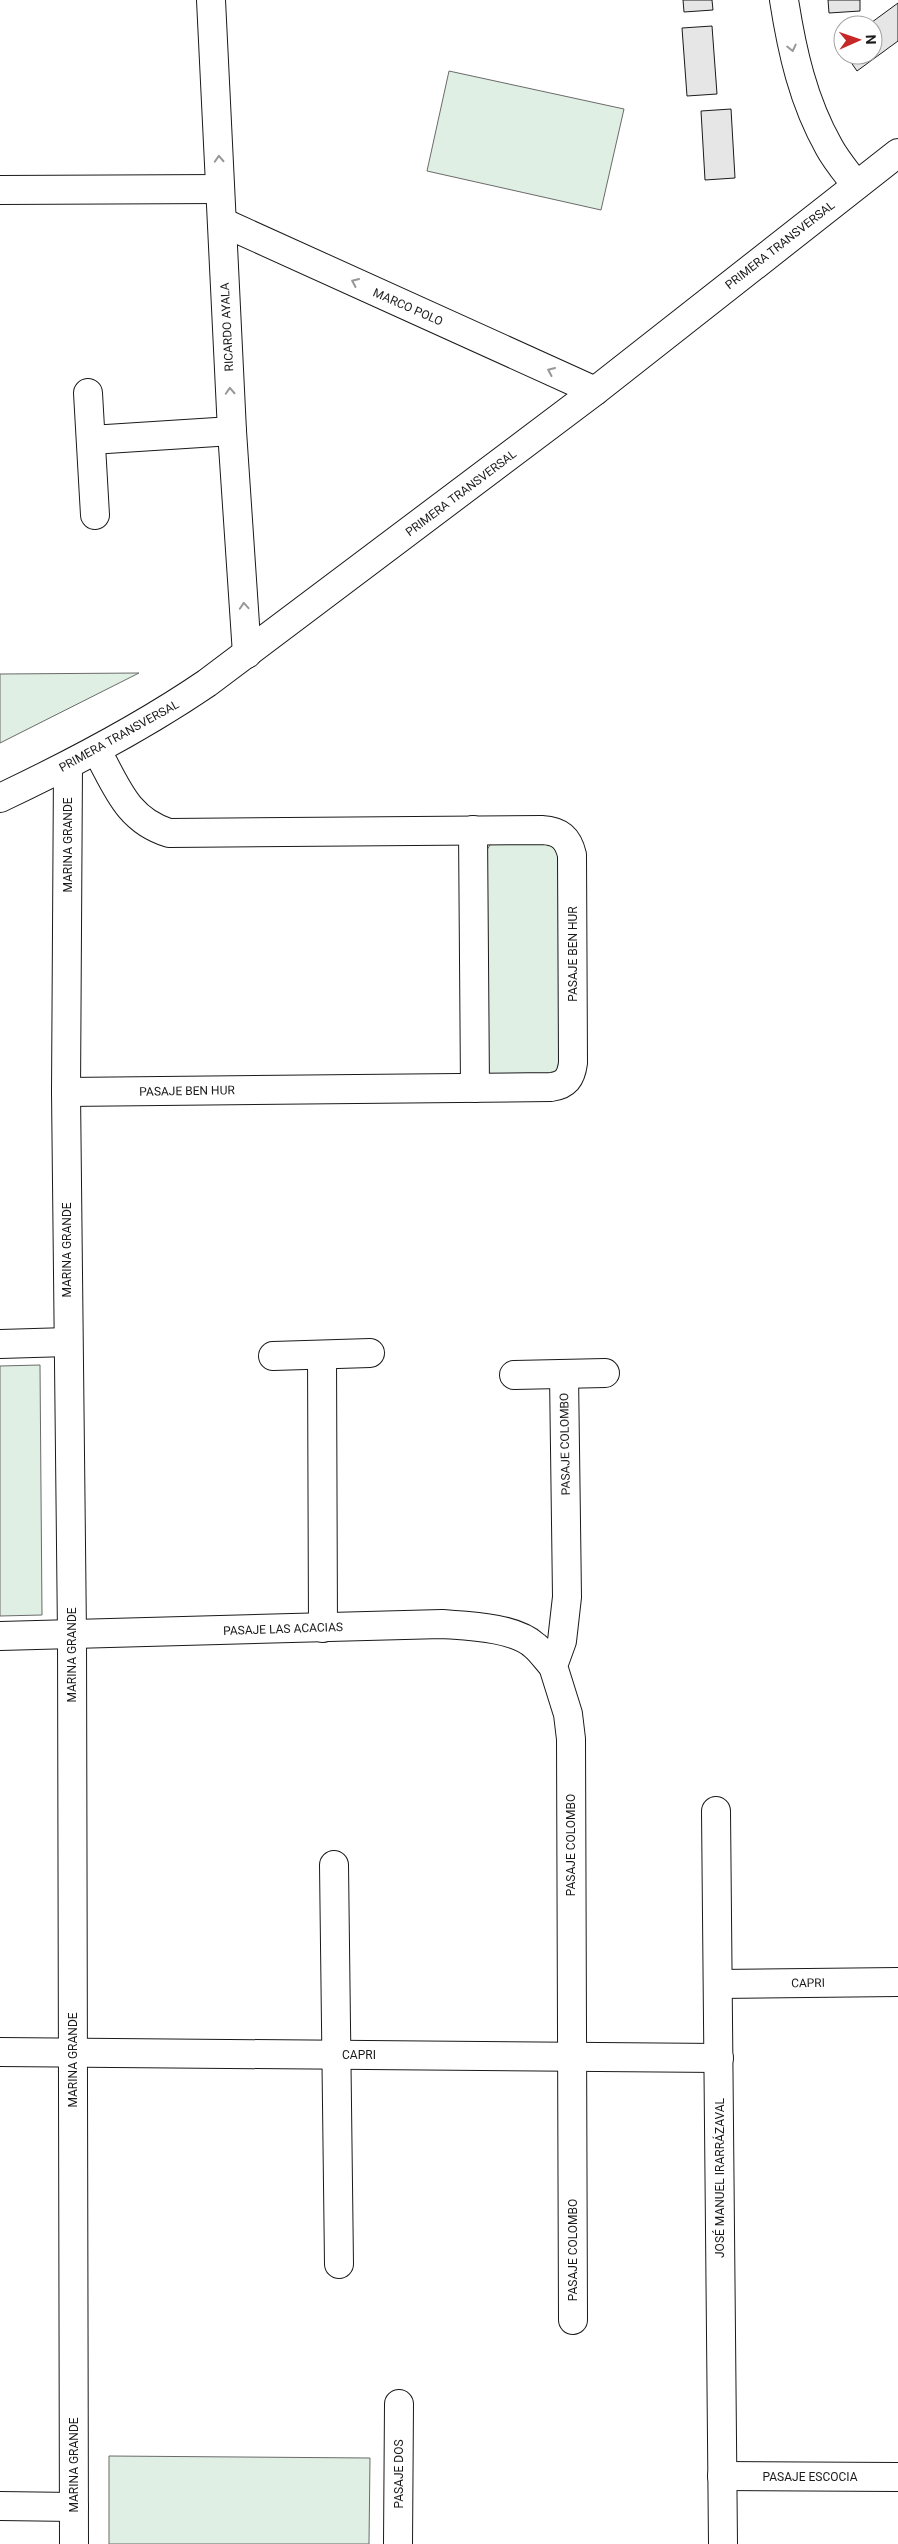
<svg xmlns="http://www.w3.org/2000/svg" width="898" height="2544" viewBox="0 0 898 2544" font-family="Roboto,sans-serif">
	<rect width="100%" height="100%" fill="#fff"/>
	<g fill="#e0efe3" stroke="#6a6a6a">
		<polygon points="449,71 624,109 601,210 427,171"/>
		<polygon points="139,673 0,743 0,674"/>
		<polygon points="553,840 565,854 566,1062 557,1077 492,1077 482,1064 483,856 492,842"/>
		<polygon points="40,1365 42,1615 0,1616 0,1366"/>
		<polygon points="109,2456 370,2458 369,2544 109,2544"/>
	</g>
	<g fill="#e6e6e6" stroke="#1a1a1a">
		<polygon points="683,0 712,0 713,10 684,12"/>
		<polygon points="828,0 860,0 860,11 829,13"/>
		<polygon points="898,3 898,41 857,71 846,55 873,55 873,25 868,25"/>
		<polygon points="712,26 717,94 687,96 682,28"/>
		<polygon points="731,109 735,178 705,180 701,111"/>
	</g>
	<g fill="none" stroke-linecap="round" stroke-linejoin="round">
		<g stroke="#1a1a1a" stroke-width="30">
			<g id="minor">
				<polyline points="0,190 220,189"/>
				<polyline points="222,222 595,391"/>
				<polyline points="88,393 95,515"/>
				<polyline points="91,440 232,431"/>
				<polyline points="68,766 66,1092 72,1635 74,2544"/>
				<polyline points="473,830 475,1088"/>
				<path d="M66,1092l485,-5c15,-2 20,-9 22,-24l-1,-208c-4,-17 -12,-24 -30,-25l-373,3c-42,-13 -52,-46 -72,-82"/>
				<polyline points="0,1344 68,1342"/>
				<polyline points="322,1355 323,1628"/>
				<polyline points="273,1356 370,1353"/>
				<polyline points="564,1374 567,1597 562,1641 553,1666 568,1714 571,1739 573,2320"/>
				<polyline points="514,1375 605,1373"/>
				<path d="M0,1636l442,-12c26,2 73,3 93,22 7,6 12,14 18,20"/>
				<polyline points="716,1811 723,2544"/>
				<polyline points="334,1865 339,2264"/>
				<polyline points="718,1984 898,1982"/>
				<polyline points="0,2052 719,2058"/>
				<polyline points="722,2476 898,2477"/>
				<polyline points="0,2506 74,2507"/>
				<polyline points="398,2544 399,2404"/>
			</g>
		</g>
		<g stroke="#1a1a1a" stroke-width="30">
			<g id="tertiary">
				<polyline points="211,0 232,431 247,654"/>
				<path d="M784,0c8,51 19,101 45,147 7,13 18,26 27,38"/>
				<path d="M0,798c72,-34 141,-70 207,-115l388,-292 303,-238"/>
			</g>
		</g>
		<use href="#minor" stroke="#fff" stroke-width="28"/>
		<use href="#tertiary" stroke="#fff" stroke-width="28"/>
	</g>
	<defs><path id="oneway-chevron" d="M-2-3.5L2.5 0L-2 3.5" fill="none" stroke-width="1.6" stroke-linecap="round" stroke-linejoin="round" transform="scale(1.25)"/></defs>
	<g stroke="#989898">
		<use href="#oneway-chevron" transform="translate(792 48) rotate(77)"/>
		<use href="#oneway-chevron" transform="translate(219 159) rotate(-93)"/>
		<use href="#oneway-chevron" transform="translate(355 282) rotate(-156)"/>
		<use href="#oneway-chevron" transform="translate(551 371) rotate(-156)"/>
		<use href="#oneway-chevron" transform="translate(230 391) rotate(-93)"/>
		<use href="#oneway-chevron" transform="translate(244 606) rotate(-94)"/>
	</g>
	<g text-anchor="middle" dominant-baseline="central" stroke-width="4" stroke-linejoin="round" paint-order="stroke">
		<g font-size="12" fill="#1a1a1a" stroke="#fff">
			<text transform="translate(780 245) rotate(-38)">PRIMERA TRANSVERSAL</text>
			<text transform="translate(408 307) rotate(24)">MARCO POLO</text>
			<text transform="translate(227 327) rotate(-93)">RICARDO AYALA</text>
			<text transform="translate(461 493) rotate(-37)">PRIMERA TRANSVERSAL</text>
			<text transform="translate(119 736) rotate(-29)">PRIMERA TRANSVERSAL</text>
			<text transform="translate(68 845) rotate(-90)">MARINA GRANDE</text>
			<text transform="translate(573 954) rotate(-90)">PASAJE BEN HUR</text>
			<text transform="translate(187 1091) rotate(-1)">PASAJE BEN HUR</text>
			<text transform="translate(67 1250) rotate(-90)">MARINA GRANDE</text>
			<text transform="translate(565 1444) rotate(-91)">PASAJE COLOMBO</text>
			<text transform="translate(283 1629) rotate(-2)">PASAJE LAS ACACIAS</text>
			<text transform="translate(72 1655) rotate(-90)">MARINA GRANDE</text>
			<text transform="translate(571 1845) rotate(-90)">PASAJE COLOMBO</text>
			<text transform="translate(808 1983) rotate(-1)">CAPRI</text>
			<text x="359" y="2055">CAPRI</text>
			<text transform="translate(73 2060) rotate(-90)">MARINA GRANDE</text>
			<text transform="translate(720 2178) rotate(-90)">JOSÉ MANUEL IRARRÁZAVAL</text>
			<text transform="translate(573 2250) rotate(-90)">PASAJE COLOMBO</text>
			<text transform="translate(74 2465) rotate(-90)">MARINA GRANDE</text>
			<text transform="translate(399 2474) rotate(-90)">PASAJE DOS</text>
			<text x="810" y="2477">PASAJE ESCOCIA</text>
		</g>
	</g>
	<g transform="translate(858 40) rotate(88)"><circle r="24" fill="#ffffff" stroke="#a3a3a3"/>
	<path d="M0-4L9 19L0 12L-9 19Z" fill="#c62828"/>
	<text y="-8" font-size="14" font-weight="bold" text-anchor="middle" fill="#1a1a1a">N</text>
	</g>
</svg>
